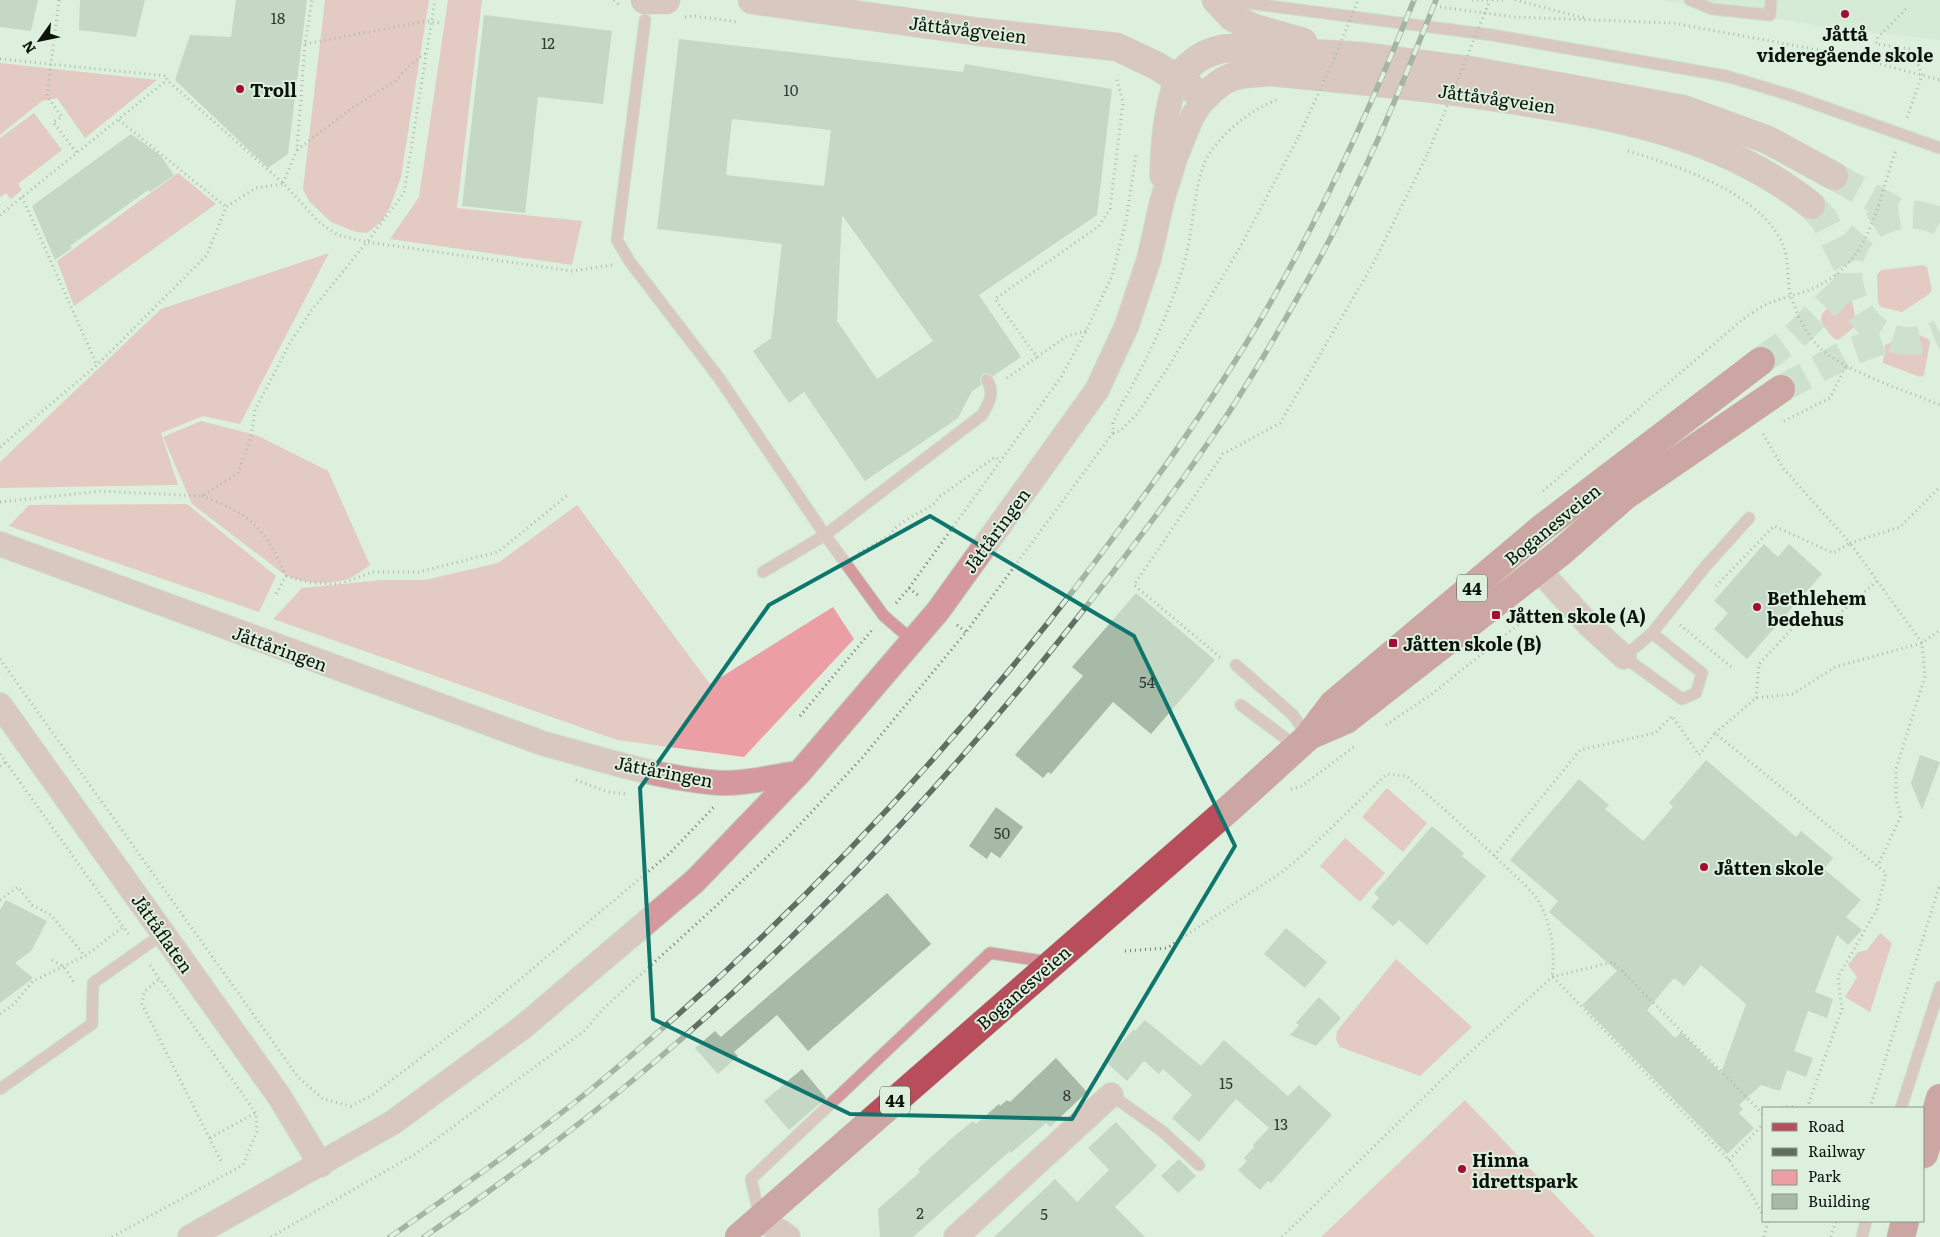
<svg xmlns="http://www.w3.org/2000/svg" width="1940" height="1237" viewBox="0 0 1940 1237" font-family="Literata,serif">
	<rect width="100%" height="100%" fill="#dcf0dd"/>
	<polygon fill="#cce5cd" points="1660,0 1940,0 1940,40 1841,29"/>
	<g fill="#eb9ea4">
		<polygon points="325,0 429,0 401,177 390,207 382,221 367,233 356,232 331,222 309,201 303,189"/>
		<polygon points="448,0 482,0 457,208 582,221 572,265 390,239 419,197"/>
		<polygon points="0,63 157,80 85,138 57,98 42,101 0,135"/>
		<polygon points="34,113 62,150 18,184 22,190 11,199 6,193 0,197 0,138"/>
		<polygon points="178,173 216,204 74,306 57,261"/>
		<polygon points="329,253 240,424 203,416 161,433 178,485 0,488 0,462 161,309"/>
		<polygon points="1923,265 1927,267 1932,290 1928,295 1902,312 1881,307 1878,303 1877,275 1881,270"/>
		<path d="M1848,299l4,2 5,24 -19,15c-6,-2 -8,-6 -12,-11 -15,-17 9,-26 22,-30z"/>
		<polygon points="1914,333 1929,339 1930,343 1924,375 1920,377 1883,363 1885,345"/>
		<path d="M201,421l55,14 72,36 42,94c-6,4 -13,10 -20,13 -19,8 -52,6 -69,-6l-89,-68 -29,-67z"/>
		<polygon points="187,504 276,576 259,612 9,526 29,505"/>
		<polygon points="577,505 710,684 833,607 854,639 744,757 617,740 273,619 302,588 382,580 425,580 498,563"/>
		<polygon points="1387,788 1427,823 1403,852 1362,817"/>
		<polygon points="1345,838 1385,873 1360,902 1320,866"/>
		<polygon points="1880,933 1892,943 1870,1012 1845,997 1857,977 1848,965 1858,952 1867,950"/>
		<polygon points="1396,959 1472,1027 1420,1076 1340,1047 1336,1040 1337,1031"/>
		<polygon points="1465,1100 1595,1237 1321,1237"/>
	</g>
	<g fill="#a7baa8" fill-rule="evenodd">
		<polygon points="0,0 38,0 31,31 0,27"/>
		<polygon points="80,0 145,0 136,37 79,30"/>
		<polygon points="236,0 307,0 288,154 268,168 175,80 190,35 231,37"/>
		<polygon points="484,15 612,31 603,104 538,97 525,213 462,206"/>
		<path d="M679,39l284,33 2,-8 147,25 -15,126 -118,80 42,62 -28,19 -5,-3 -5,1 -3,5 1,6 -9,6 -14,27 -93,63 -61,-89 -15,11 -36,-52 18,-13 11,-94 -125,-15zM732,119l99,11 -7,56 -98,-11zM842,215l91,126 -56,38 -40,-58z"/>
		<polygon points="131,134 160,155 174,175 150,192 148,190 70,246 72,248 55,260 32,206"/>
		<polygon points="1764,544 1778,557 1789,544 1822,574 1747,659 1714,629 1728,613 1714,601"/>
		<polygon points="1136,593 1215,660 1151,734 1113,702 1051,774 1048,772 1043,778 1015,755 1083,676 1072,667"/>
		<polygon points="1920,755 1940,762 1922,810 1911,783"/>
		<path d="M1706,760l90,77 5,-6 32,27 -9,11 37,31 -15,17 16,13 -14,15 -11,-10 -22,57 18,7 -6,19 -19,-7 -14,40 19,7 -7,19 -19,-7 -7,21 -19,-6 -22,20 4,4 -4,4 15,15 -27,26 -145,-149 35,-34 -68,-59 9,-11 -48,-41 69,-81 30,26 -4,4 38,32 30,-34 -4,-4zM1701,965l45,39 -25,69 -40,-41 -6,6 -28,-28 27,-32 10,8z"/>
		<polygon points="996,807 1023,827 1000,858 991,852 987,859 969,846"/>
		<polygon points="1432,826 1464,853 1462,856 1486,876 1427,945 1399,920 1393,926 1371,907 1379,898 1374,893"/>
		<polygon points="887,893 931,944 808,1051 777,1015 734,1052 738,1056 718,1074 695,1048 715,1031 721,1037"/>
		<polygon points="6,900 47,921 31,951 15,963 33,978 0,1003 0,910"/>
		<polygon points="1286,928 1327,962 1305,988 1264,954"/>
		<polygon points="1319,997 1341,1018 1316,1046 1290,1035 1299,1025 1296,1023"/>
		<polygon points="1145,1020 1201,1066 1224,1040 1288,1096 1299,1085 1332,1115 1271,1183 1268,1181 1260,1190 1238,1170 1247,1161 1244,1158 1254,1147 1253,1145 1269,1128 1236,1099 1199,1142 1172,1118 1192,1095 1163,1069 1159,1074 1144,1061 1127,1081 1105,1061 1134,1029 1135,1031"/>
		<polygon points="1056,1058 1087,1092 1050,1127 1046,1123 1011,1153 1010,1151 913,1237 880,1237 878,1209 920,1172 918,1169 952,1138 973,1121 976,1124 999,1104 1000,1106 1007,1100 1010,1102"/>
		<polygon points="802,1069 826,1098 789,1130 764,1101"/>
		<polygon points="1116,1122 1157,1166 1115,1207 1145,1237 994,1237 1055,1179 1077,1202 1109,1170 1088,1148"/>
		<polygon points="1179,1159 1196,1176 1178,1193 1161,1176"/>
	</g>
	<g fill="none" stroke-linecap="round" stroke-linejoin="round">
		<g stroke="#bdcfbe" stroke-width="28" stroke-dasharray="28 14" stroke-linecap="butt">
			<polyline points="1834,176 1903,215"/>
			<polyline points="1811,205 1824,219 1848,267"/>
		</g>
		<g stroke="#bdcfbe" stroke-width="28" stroke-dasharray="28 14" stroke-linecap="butt">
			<path d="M1940,222c-15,-8 -31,-9 -48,-5 -83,22 -36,158 48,116"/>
			<polyline points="1761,361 1794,337 1848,284"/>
			<polyline points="1781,389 1850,352 1892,337"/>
		</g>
		<g stroke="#bcb" stroke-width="13">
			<g id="service">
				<polyline points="1224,0 1492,35 1726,76 1790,95 1940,148"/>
				<polyline points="1690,0 1712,9 1770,15 1771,0"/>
				<polyline points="645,20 617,240 630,262 719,378 825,535 884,616 913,641"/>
				<path d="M763,572l62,-37 157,-120c7,-12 13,-22 5,-35"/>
				<polygon points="1652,633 1702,673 1696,693 1682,699 1624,657"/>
				<polyline points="1652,633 1705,567 1749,518"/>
				<polyline points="1236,665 1293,715 1308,737"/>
				<polyline points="1241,705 1297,747"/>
				<polyline points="0,1089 92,1024 93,983 164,933"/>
				<polyline points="1111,1095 1162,1131 1199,1165"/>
				<polyline points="1901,1108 1940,987"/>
				<polyline points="760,1218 751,1179 990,953 1049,962"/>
				<polyline points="1862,1237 1866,1221"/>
			</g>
		</g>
		<g stroke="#bcb" stroke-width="26">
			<g id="minor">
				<path d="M1162,176c1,-34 3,-65 15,-98"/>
				<path d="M0,544l542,199c54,15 110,33 167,39 29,4 61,-5 90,-9"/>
				<polyline points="1538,569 1590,626 1624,657"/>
				<polyline points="0,705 279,1096 321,1165"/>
				<polyline points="760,1218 788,1237"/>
				<polyline points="190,1237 392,1123 523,1027 695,881 799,773 938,611 1097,390 1127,325 1149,259 1162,201 1176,156 1192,117 1205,97"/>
				<polyline points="956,1237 1111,1095"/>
			</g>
		</g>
		<g stroke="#bcb" stroke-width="29">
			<g id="tertiary">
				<polyline points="645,0 666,0"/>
				<path d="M752,0l228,32 137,15 40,19 48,31c21,-24 35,-23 65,-25 80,8 161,15 241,28 107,16 213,36 300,105"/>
				<polyline points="1216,0 1232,17 1254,28 1303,42"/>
				<path d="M1177,78c15,-17 29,-28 53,-30l130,8 114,15 209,38 85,31 66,36"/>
			</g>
		</g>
		<g stroke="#bcb" stroke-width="29">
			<g id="primary">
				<polyline points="1309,736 1346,720 1560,553 1625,496 1781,389"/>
				<polyline points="1924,1154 1940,1098"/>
				<polyline points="739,1237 1231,807 1308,737 1333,704 1542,528 1761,361"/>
				<polyline points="1901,1237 1905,1221"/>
			</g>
		</g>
		<g stroke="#717e72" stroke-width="3" stroke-dasharray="1 4" stroke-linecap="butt">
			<polyline points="59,0 47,96 62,117 53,122 77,153"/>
			<polyline points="614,0 620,6"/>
			<polyline points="1472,0 1506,0"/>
			<polyline points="1515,0 1584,18"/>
			<polyline points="1440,7 1515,17 1673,23 1846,55 1940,80"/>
			<polyline points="1906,9 1878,37 1876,44 1912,49 1922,75 1907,118"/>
			<polyline points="685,17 695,16 738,22"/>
			<polyline points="305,44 426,21 440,23"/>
			<polyline points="0,59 167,76 167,80 283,183 320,223 338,235 367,242 404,193 435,0"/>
			<polyline points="119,120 226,207"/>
			<polyline points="297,150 352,108 394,82 413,62 426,53"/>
			<path d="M1628,151c50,15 140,44 157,100 4,15 2,31 6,45 5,17 15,38 27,50 26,26 87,44 122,59"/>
			<polyline points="283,183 297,150 305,44 312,0"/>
			<polyline points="22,197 97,365"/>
			<polyline points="0,215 167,80"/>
			<polyline points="1086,331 1067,336 1037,357 995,299 1099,226 1110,209 1123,102 1116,76"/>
			<polyline points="1007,378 1037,357"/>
			<polyline points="1784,421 1830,398 1846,366"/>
			<polyline points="1113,433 1120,431 1137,414 1167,369 1238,251 1299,136"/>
			<polyline points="1763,434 1783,468 1850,543 1900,527 1940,487"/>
			<polyline points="0,447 97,365 207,255 226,207 256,188 283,184"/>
			<path d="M1543,491l200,-172c8,-5 17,-12 26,-16 15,-6 32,-9 47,-16 58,-29 60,-83 80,-137"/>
			<path d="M202,496c49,18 63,32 84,80l-10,18"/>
			<polyline points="0,502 101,491 202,496 238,473 251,437 255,410 290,343 311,311 367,242 572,271 612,265"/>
			<polyline points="859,553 890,535 895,528 909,518 933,505 939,497 995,457 1001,461"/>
			<polyline points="286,576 311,583 339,584 373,572 419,572 498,552 569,494"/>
			<polyline points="1716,586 1774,526 1833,553 1850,543 1922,643 1925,676 1896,769 1896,799 1901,816 1878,865"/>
			<polyline points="909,588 919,596"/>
			<polyline points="896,603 909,588 1061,377 1086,331 1112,276 1126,221 1136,155"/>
			<polyline points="957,625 966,632"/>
			<polyline points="1680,625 1734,669"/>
			<polyline points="1220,657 1134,585 1223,454 1280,423 1373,264 1428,153"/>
			<polyline points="0,659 298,1077 323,1099 351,1106 372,1095 486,1008 669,854 714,807"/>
			<polyline points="1756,698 1759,664 1800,620 1831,621 1878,580"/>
			<polyline points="800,716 872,630"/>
			<polyline points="1386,725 1432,694 1540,607"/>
			<polyline points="1715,733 1756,698 1793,694 1835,667 1922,643 1940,630"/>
			<polyline points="0,754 130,936"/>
			<polyline points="0,766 6,762"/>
			<polyline points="576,780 608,792 627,794"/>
			<polyline points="1291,789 1302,786 1354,747"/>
			<polyline points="1494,856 1580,750 1655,733 1672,716 1699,755 1715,733 1886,873 1877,909 1838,977 1842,1009 1807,1108"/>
			<polyline points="0,900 18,887 32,905 51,915 85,956"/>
			<path d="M1125,951l42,-3 115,-76 22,-18 83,-80 19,2c35,30 69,61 102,93 9,9 22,19 29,30 14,22 19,53 15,78"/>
			<polyline points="52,960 64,967 75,984"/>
			<polyline points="1553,977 1729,1160 1747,1186 1764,1217"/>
			<polyline points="158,980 144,992 142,1004 221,1161"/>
			<polyline points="0,1014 14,1004 33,981 85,956 123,927"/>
			<polyline points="1782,1108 1789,1106 1797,1108"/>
			<polyline points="1870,1108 1940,884"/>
			<polyline points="210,1138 255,1113"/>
			<polyline points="1729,1160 1764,1123"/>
			<polyline points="112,1237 243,1165 257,1131 256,1113 149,964"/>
			<path d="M271,1237l146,-84 167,-122 20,-23 112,-102 76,-73 70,-75 104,-126 147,-199v-10l6,-14c27,-47 51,-96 66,-149 8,-30 8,-63 18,-93 9,-27 47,-58 74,-67"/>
			<polyline points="1282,1237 1464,1058 1552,977 1613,962 1764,1115"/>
			<polyline points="1764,1237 1768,1221"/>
			<polyline points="1831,1237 1836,1221"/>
		</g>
		<use href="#service" stroke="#d5989c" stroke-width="11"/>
		<use href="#minor" stroke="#d5989c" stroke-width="24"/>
		<use href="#tertiary" stroke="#d5989c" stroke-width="28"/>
		<use href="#primary" stroke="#b84d5b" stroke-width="28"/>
		<g stroke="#626e62" stroke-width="5.5">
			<g id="rail">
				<path d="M390,1237c76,-53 152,-106 223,-166 172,-145 326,-307 463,-484 65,-85 127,-171 182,-263 61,-103 111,-212 156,-324"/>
				<path d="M424,1237c78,-54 154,-110 227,-172 143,-121 272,-258 391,-403 63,-78 125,-158 181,-241 32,-47 60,-98 88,-147 49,-87 88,-181 125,-274"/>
			</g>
		</g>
		<use href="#rail" stroke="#dcf0dd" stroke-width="4" stroke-dasharray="11" stroke-linecap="butt"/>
		<g stroke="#717e72" stroke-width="3" stroke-dasharray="1 4" stroke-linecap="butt">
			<polyline points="1299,136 1335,57 1358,0"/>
			<polyline points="1428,153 1490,0"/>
		</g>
	</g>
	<path d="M0 0H1940V1237H0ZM930,516l204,120 101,210 -163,273 -222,-5 -197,-95 -13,-231 129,-183z" fill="#dcf0dd" fill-opacity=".55" fill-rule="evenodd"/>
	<path fill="none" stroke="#0f766e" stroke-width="4" stroke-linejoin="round" d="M930,516l204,120 101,210 -163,273 -222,-5 -197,-95 -13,-231 129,-183z"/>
	<g fill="#a50a38" stroke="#dcf0dd" stroke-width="2">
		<circle cx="1845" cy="14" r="5"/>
		<circle cx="240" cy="89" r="5"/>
		<circle cx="1757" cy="607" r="5"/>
		<rect x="1491" y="610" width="10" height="10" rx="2.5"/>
		<rect x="1388" y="638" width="10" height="10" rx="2.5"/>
		<circle cx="1704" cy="867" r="5"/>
		<circle cx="1462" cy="1169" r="5"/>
	</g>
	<g text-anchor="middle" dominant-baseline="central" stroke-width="4" stroke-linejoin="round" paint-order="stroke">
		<g font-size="15" fill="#323b32">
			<text x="278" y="17">18</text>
			<text x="548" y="42">12</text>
			<text x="791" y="89">10</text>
			<text x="1147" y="681">54</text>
			<text x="1002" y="832">50</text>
			<text x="1226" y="1082">15</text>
			<text x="1067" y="1094">8</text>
			<text x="1281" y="1123">13</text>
			<text x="920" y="1212">2</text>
			<text x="1044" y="1213">5</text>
		</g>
		<g fill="#dcf0dd" stroke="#4a544a" stroke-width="1">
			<rect x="1457" y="574.5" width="30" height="27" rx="4"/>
			<rect x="880" y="1086.5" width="30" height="27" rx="4"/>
		</g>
		<g font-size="16" font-weight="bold" fill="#0b110b">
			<text x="1472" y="588">44</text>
			<text x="895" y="1100">44</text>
		</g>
		<g font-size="18" fill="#0b110b" stroke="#dcf0dd">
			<text transform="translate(968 29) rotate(7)">Jåttåvågveien</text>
			<text transform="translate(1497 98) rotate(8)">Jåttåvågveien</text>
			<text transform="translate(1552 524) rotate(-39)">Boganesveien</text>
			<text transform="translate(996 530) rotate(-54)">Jåttåringen</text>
			<text transform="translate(280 648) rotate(20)">Jåttåringen</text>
			<text transform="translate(664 771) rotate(11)">Jåttåringen</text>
			<text transform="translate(163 933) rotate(55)">Jåttåflaten</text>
			<text transform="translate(1023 987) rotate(-41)">Boganesveien</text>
		</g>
		<g font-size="18" font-weight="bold" fill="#0b110b" stroke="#dcf0dd" text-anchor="start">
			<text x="1845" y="33" text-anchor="middle">Jåttå<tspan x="1845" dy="21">videregående skole</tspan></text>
			<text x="250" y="89">Troll</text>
			<text x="1767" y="597">Bethlehem<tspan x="1767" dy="21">bedehus</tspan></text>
			<text x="1506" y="615">Jåtten skole (A)</text>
			<text x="1403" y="643">Jåtten skole (B)</text>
			<text x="1714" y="867">Jåtten skole</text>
			<text x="1472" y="1159">Hinna<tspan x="1472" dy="21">idrettspark</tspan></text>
		</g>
	</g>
	<rect x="1762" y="1107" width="162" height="115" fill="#dcf0dd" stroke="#889789"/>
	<rect x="1772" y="1123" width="25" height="8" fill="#b84d5b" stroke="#889789"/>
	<text x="1808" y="1132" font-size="15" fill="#0b110b">Road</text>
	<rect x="1772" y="1148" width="25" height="8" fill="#626e62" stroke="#889789"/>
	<text x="1808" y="1157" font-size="15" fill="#0b110b">Railway</text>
	<rect x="1772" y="1170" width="25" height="15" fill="#eb9ea4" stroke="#889789"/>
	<text x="1808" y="1182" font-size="15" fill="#0b110b">Park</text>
	<rect x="1772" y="1194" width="25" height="15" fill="#a7baa8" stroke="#889789"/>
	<text x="1808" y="1207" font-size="15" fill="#0b110b">Building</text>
	<g transform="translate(40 40) rotate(237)" stroke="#dcf0dd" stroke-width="4" paint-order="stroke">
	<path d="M0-4L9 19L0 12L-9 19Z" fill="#0b110b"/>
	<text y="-8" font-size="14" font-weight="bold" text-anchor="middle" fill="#0b110b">N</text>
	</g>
</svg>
